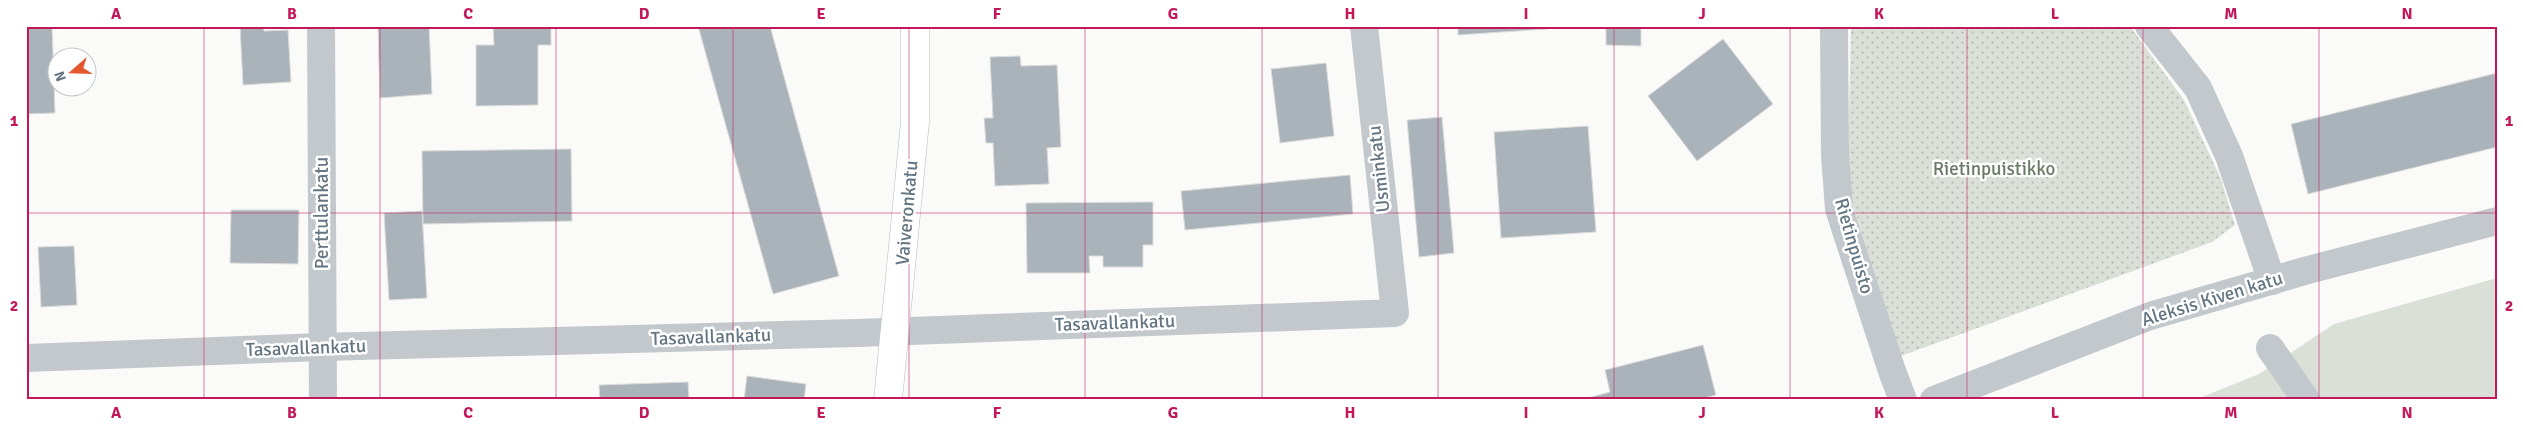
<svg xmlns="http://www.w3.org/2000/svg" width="2523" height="426" viewBox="0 0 2523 426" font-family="Signika,sans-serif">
	<defs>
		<pattern id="park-dots" width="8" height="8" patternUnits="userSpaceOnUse" patternTransform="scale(1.25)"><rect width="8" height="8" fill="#dadfd7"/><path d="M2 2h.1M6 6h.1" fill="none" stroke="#b4b9b4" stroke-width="1.8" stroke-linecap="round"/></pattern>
	</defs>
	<rect width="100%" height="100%" fill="#fafaf8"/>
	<polygon fill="#dadfd7" points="2497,278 2497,400 2195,400 2259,374 2334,324"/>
	<polygon fill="url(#park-dots)" points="1851,26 2130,26 2184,100 2221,179 2235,225 2212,242 1901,356 1852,202 1848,159"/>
	<g fill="#aab3b9" stroke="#dcdcda">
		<polygon points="26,26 52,26 55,113 26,114"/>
		<polygon points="240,26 263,26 264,31 288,30 291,82 243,85"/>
		<polygon points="378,26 429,26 432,94 380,98"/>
		<polygon points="493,26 551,26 551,45 538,45 538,105 476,106 476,45 494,45"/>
		<polygon points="698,26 770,26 839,276 773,294"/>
		<polygon points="1458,26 1547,26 1547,29 1458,35"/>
		<polygon points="1606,26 1641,26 1641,46 1606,45"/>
		<polygon points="1723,39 1773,104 1697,161 1648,96"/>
		<polygon points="1020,56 1021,66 1057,65 1061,147 1047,148 1049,184 995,186 993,143 986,143 984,118 993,118 990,57"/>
		<polygon points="1326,63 1334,136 1280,143 1271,69"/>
		<polygon points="2497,73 2497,147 2308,194 2291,124"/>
		<polygon points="1442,117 1454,253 1419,257 1407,120"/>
		<polygon points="1588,126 1596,232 1501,238 1494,132"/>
		<polygon points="571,149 572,221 423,224 422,151"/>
		<polygon points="1350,175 1353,214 1185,230 1181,191"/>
		<polygon points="1153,202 1153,245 1143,245 1143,267 1103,267 1103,256 1089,256 1090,273 1027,273 1026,203"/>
		<polygon points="231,210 299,210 298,264 230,263"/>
		<polygon points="422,211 427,298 389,300 384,213"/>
		<polygon points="74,246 77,305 41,307 38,247"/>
		<polygon points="1703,345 1716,395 1696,400 1580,400 1610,392 1605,370"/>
		<polygon points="747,376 806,384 804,400 744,400"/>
		<polygon points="688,382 689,400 600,400 599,385"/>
		<polygon points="376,398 428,399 428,400 376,400"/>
	</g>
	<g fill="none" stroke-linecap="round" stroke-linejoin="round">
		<g stroke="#b5babe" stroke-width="29">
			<polyline id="major" points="888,400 915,122 915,26"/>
		</g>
		<g stroke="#c3c8cc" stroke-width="28">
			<polyline points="321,26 323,400"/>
			<polyline points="1834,26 1835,155 1839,209 1892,371 1903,400"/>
			<polyline points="2149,26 2198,88 2229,156 2272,281"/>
			<polyline points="2270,348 2306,400"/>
			<polyline points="26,358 322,347 857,333 1395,313 1364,26"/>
			<polyline points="1934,400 2150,316 2308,270 2497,221"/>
		</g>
		<use href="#major" stroke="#fff" stroke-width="28"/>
	</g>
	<path fill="none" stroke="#c2185b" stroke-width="1" stroke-opacity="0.55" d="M204,26v374M380,26v374M556,26v374M733,26v374M909,26v374M1085,26v374M1262,26v374M1438,26v374M1614,26v374M1790,26v374M1967,26v374M2143,26v374M2319,26v374M26,213h2471"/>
	<g text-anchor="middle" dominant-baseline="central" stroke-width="5" stroke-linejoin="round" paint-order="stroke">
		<g font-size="19" fill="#657683" stroke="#fff">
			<text transform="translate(1379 169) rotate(-96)">Usminkatu</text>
			<text transform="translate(322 213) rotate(-90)">Perttulankatu</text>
			<text transform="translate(907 213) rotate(-85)">Vaiveronkatu</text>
			<text transform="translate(1854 246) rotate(74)">Rietinpuisto</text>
			<text transform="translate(2212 299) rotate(-17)">Aleksis Kiven katu</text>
			<text transform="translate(1115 323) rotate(-2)">Tasavallankatu</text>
			<text transform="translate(711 337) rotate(-2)">Tasavallankatu</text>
			<text transform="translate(306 348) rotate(-2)">Tasavallankatu</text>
		</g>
		<g font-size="19" fill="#687a64" stroke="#fff">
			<text x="1994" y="169">Rietinpuistikko</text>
		</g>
	</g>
	<rect width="2523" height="426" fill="none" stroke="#ffffff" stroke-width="55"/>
	<g transform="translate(72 72) rotate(250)"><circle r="24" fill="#ffffff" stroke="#c1c8cd"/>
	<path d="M0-4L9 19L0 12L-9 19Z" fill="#e4572e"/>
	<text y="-8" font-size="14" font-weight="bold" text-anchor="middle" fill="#657683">N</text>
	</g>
	<rect x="28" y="28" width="2468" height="370" fill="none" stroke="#c2185b" stroke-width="2"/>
	<g font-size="16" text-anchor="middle" font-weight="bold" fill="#c2185b">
		<text x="116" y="19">A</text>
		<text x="292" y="19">B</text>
		<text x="468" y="19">C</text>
		<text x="644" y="19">D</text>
		<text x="821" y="19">E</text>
		<text x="997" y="19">F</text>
		<text x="1173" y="19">G</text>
		<text x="1350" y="19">H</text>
		<text x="1526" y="19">I</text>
		<text x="1702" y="19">J</text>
		<text x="1879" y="19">K</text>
		<text x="2055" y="19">L</text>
		<text x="2231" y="19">M</text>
		<text x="2407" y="19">N</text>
		<text x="14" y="126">1</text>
		<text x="2509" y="126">1</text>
		<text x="14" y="311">2</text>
		<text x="2509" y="311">2</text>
		<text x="116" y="418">A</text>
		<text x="292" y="418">B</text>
		<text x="468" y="418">C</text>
		<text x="644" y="418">D</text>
		<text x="821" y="418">E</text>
		<text x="997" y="418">F</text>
		<text x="1173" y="418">G</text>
		<text x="1350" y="418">H</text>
		<text x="1526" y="418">I</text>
		<text x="1702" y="418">J</text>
		<text x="1879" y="418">K</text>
		<text x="2055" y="418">L</text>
		<text x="2231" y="418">M</text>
		<text x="2407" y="418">N</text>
	</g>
</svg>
